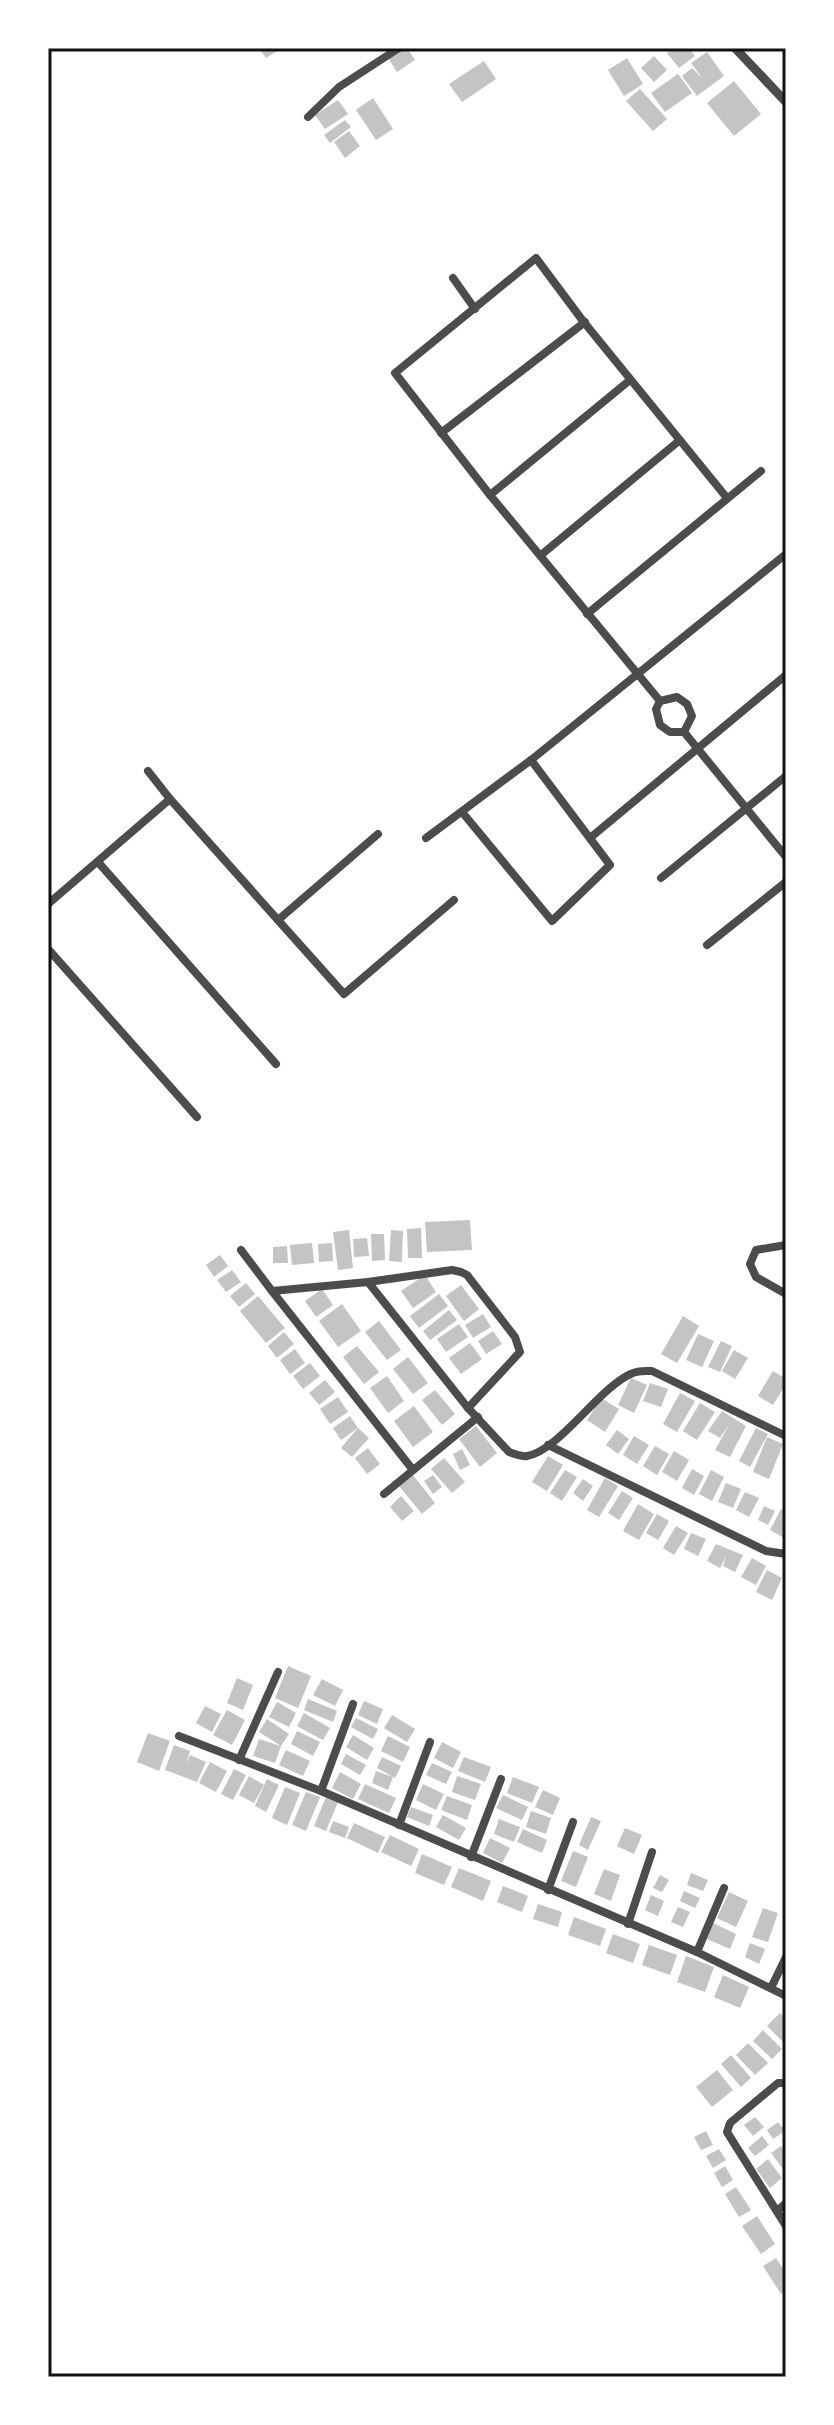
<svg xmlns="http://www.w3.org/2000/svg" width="834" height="2425" viewBox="0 0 834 2425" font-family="Helvetica,sans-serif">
	<rect width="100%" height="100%" fill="#fff"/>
	<g fill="#c4c4c4">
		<polygon points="259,48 275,48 277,51 266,58"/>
		<polygon points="403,48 407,48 415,60 397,72 388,58"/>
		<polygon points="674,48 689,48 695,56 679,68 667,53"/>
		<polygon points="707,52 724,76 697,96 682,76 692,68 702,78 691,63"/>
		<polygon points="654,56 667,70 654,82 641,68"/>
		<polygon points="627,58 643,84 624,96 608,70"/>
		<polygon points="484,61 496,79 462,102 449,84"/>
		<polygon points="678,74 692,93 665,112 651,93"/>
		<polygon points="734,81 761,114 734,136 707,103"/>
		<polygon points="640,89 667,119 653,131 626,101"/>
		<polygon points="373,98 393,129 376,140 356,110"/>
		<polygon points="338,100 348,114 325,129 315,115"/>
		<polygon points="345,120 351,127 330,143 324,135"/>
		<polygon points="349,131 360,146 345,158 334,142"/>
		<polygon points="470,1220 472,1250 427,1252 425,1222"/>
		<polygon points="421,1228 422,1258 408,1258 407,1229"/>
		<polygon points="349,1230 353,1268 338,1270 333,1232"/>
		<polygon points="391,1230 403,1231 402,1262 389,1261"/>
		<polygon points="371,1234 384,1234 385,1260 372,1261"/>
		<polygon points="367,1238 369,1256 354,1257 353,1239"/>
		<polygon points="312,1243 314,1263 292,1265 290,1245"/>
		<polygon points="332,1243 333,1261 319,1262 318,1244"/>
		<polygon points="287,1246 288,1263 273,1263 273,1247"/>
		<polygon points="220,1255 228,1266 214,1277 206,1265"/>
		<polygon points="232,1270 241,1282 226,1292 217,1280"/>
		<polygon points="425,1275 436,1292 413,1308 401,1291"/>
		<polygon points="246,1283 255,1294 239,1307 230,1296"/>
		<polygon points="461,1285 479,1309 464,1321 446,1296"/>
		<polygon points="322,1289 333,1305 316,1317 305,1301"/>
		<polygon points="439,1294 448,1306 419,1328 410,1316"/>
		<polygon points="258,1296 285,1328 266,1343 240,1311"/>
		<polygon points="342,1304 361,1331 338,1347 319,1321"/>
		<polygon points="449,1310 457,1320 430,1340 423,1331"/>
		<polygon points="483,1314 491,1327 473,1338 465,1325"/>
		<polygon points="683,1316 699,1326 677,1363 661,1354"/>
		<polygon points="379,1321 401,1350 387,1360 365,1332"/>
		<polygon points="459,1324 468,1337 446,1352 437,1339"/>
		<polygon points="493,1331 502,1344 486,1354 478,1341"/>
		<polygon points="284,1332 294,1344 277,1358 268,1346"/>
		<polygon points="698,1334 714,1341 702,1367 686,1360"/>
		<polygon points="721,1341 732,1346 720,1372 708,1367"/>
		<polygon points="470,1343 482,1359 461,1374 449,1358"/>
		<polygon points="357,1346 379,1372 364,1384 343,1357"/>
		<polygon points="295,1349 305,1363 290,1374 280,1360"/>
		<polygon points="734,1350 748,1358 735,1379 722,1371"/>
		<polygon points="408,1357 428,1383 413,1394 393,1369"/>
		<polygon points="310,1363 320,1376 303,1389 293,1376"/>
		<polygon points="773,1371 786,1379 786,1384 773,1405 758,1396"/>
		<polygon points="387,1376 404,1401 388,1413 370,1388"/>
		<polygon points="631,1378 647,1385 634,1413 618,1405"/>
		<polygon points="325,1380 335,1392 319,1405 309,1393"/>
		<polygon points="650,1383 668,1389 661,1407 643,1401"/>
		<polygon points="435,1390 455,1414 442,1425 422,1400"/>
		<polygon points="680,1393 695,1401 677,1432 663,1424"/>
		<polygon points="338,1397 348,1412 330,1424 320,1409"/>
		<polygon points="601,1398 619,1409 605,1432 587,1420"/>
		<polygon points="700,1403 715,1412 697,1440 683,1431"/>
		<polygon points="414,1406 433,1432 413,1447 394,1421"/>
		<polygon points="722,1411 746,1426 730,1457 715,1450 730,1423 720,1438 708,1431"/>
		<polygon points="350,1416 358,1428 341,1440 333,1428"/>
		<polygon points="476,1426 497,1453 480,1467 459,1439"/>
		<polygon points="358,1428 369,1438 352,1457 341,1448"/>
		<polygon points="756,1428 768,1434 750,1467 739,1461"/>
		<polygon points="617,1430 629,1439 618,1454 606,1445"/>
		<polygon points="634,1436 649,1445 637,1464 623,1455"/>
		<polygon points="767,1437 783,1444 769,1479 753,1472"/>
		<polygon points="655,1446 669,1454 657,1475 643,1466"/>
		<polygon points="368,1448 380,1464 367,1474 355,1458"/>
		<polygon points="462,1449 470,1465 460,1470 453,1454"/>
		<polygon points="674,1451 689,1460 677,1481 662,1472"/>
		<polygon points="548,1456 563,1465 547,1491 532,1482"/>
		<polygon points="444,1458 465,1482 452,1493 431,1469"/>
		<polygon points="692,1469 704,1476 694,1495 682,1488"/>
		<polygon points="565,1470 577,1477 562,1501 550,1493"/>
		<polygon points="711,1470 724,1477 712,1501 699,1494"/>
		<polygon points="413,1475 435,1503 422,1514 399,1486"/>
		<polygon points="433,1475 442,1487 433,1494 424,1481"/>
		<polygon points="605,1478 618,1486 599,1517 587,1510"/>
		<polygon points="583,1479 593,1486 583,1501 573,1493"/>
		<polygon points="726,1483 741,1489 733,1508 718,1502"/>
		<polygon points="622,1491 633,1498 619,1520 608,1513"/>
		<polygon points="745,1492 759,1498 749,1517 736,1510"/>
		<polygon points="401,1496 414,1511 402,1521 390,1507"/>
		<polygon points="638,1504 654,1514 639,1540 623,1531"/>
		<polygon points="764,1506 775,1511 768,1525 758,1520"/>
		<polygon points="781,1509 786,1511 784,1538 770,1530"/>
		<polygon points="657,1514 669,1521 658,1540 646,1533"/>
		<polygon points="676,1526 688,1533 674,1555 663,1548"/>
		<polygon points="691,1533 706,1539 698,1556 684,1549"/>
		<polygon points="716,1544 743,1555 735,1572 723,1566 726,1556 720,1568 707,1561"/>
		<polygon points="752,1558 766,1566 756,1585 741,1577"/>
		<polygon points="767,1570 782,1578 772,1600 756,1592"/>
		<polygon points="288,1666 311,1676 298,1708 275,1698"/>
		<polygon points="237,1678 253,1685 243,1710 227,1703"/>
		<polygon points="322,1679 343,1690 335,1706 313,1695"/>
		<polygon points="308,1699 337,1711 333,1722 304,1710"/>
		<polygon points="364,1701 383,1709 377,1724 358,1715"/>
		<polygon points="277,1702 296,1713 289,1727 269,1717"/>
		<polygon points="205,1706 221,1714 212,1732 196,1723"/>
		<polygon points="227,1710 245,1720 232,1745 213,1735"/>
		<polygon points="304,1713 330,1728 323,1740 297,1726"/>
		<polygon points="392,1715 415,1729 407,1742 384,1728"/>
		<polygon points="356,1718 378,1729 373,1739 351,1727"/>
		<polygon points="267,1719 289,1734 281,1746 259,1732"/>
		<polygon points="297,1731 320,1742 313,1756 291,1744"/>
		<polygon points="148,1733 170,1741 159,1771 137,1762"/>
		<polygon points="353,1735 374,1748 367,1760 346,1747"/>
		<polygon points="388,1736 410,1747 403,1762 381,1751"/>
		<polygon points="259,1739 281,1746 275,1763 253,1756"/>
		<polygon points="442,1742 461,1752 453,1768 434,1758"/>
		<polygon points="174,1745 190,1751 186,1764 190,1755 206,1762 197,1782 165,1770"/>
		<polygon points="286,1750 310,1761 303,1776 279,1765"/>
		<polygon points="346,1754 366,1765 360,1775 341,1764"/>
		<polygon points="382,1757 401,1766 395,1778 377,1768"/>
		<polygon points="464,1757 491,1767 485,1782 458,1771"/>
		<polygon points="210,1762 227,1771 216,1792 199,1783"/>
		<polygon points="432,1763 452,1772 446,1784 426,1775"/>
		<polygon points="234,1769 246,1775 233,1800 221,1794"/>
		<polygon points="376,1771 393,1777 388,1790 372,1783"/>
		<polygon points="340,1772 361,1784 353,1799 332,1788"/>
		<polygon points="249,1776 264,1785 254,1803 239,1795"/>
		<polygon points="457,1776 481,1784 475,1800 452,1792"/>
		<polygon points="513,1777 539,1787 532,1803 507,1793"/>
		<polygon points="267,1779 279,1785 266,1812 255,1806"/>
		<polygon points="365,1784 396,1798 389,1813 358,1799"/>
		<polygon points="423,1784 444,1794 436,1810 416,1800"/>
		<polygon points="285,1787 300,1793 287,1825 272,1818"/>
		<polygon points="543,1790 560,1798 553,1815 535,1807"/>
		<polygon points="306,1792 320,1797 306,1831 292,1825"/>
		<polygon points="503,1795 528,1807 522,1820 496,1808"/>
		<polygon points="447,1796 472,1805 467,1820 441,1810"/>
		<polygon points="326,1797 338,1802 326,1831 314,1826"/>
		<polygon points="411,1807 433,1815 429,1826 407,1817"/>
		<polygon points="531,1811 551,1818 546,1834 526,1827"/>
		<polygon points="443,1815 466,1828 459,1840 436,1827"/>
		<polygon points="591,1817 601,1821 588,1850 579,1845"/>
		<polygon points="499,1819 520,1827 514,1842 494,1834"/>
		<polygon points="333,1821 349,1827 345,1838 329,1832"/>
		<polygon points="354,1823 385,1837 378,1853 347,1838"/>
		<polygon points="625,1828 642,1835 634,1854 617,1846"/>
		<polygon points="523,1829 547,1840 542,1853 517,1842"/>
		<polygon points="390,1835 419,1849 411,1866 381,1852"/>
		<polygon points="490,1838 510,1848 502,1863 483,1853"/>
		<polygon points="573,1851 588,1857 576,1887 561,1881"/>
		<polygon points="422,1854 452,1867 444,1885 415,1873"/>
		<polygon points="459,1868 491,1881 483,1901 451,1887"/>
		<polygon points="604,1869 620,1875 611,1901 594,1894"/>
		<polygon points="691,1873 708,1880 703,1891 687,1885"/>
		<polygon points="660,1875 669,1880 662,1892 653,1888"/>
		<polygon points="503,1886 528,1896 522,1912 497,1902"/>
		<polygon points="684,1891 700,1898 695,1908 680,1901"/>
		<polygon points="729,1892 748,1901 736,1927 717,1918"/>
		<polygon points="651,1895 664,1901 658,1916 645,1910"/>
		<polygon points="538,1904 562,1912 558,1927 533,1919"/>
		<polygon points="678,1907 690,1912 683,1927 671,1922"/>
		<polygon points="763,1908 778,1913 768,1942 752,1937"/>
		<polygon points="574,1917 606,1929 600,1946 568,1935"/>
		<polygon points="713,1923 736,1934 730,1949 707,1939"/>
		<polygon points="613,1934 640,1944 633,1963 606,1953"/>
		<polygon points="750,1943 765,1949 759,1964 745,1957"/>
		<polygon points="649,1945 677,1955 670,1975 642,1965"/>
		<polygon points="686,1956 714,1967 705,1992 677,1982"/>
		<polygon points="723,1975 749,1987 740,2008 714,1997"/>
		<polygon points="780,2013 786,2018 786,2045 767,2026"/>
		<polygon points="763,2030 782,2049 772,2059 753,2041"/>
		<polygon points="748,2043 768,2063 755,2075 736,2055"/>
		<polygon points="731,2055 751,2078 741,2087 721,2064"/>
		<polygon points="717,2070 733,2090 712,2107 696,2087"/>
		<polygon points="755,2117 764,2127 753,2136 744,2125"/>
		<polygon points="778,2122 785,2131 773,2139 767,2130"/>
		<polygon points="706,2131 713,2145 701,2150 694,2137"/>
		<polygon points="762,2136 769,2145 755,2156 748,2148"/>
		<polygon points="781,2146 786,2153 786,2173 771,2153"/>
		<polygon points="719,2149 726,2160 713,2168 706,2156"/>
		<polygon points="768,2159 782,2178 770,2188 756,2169"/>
		<polygon points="725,2166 733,2180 722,2187 714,2173"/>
		<polygon points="736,2187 751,2210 739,2217 725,2194"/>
		<polygon points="757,2216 775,2244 761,2254 742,2226"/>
		<polygon points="776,2258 786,2273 786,2290 781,2294 763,2266"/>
	</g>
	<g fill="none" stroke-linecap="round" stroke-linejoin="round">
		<g stroke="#4c4c4c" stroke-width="8">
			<polyline points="308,117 339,87 399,48"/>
			<polyline points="453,278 475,309"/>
			<polyline points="441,433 585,322"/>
			<polyline points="490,495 630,380"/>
			<polyline points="727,498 583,321 536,258 395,373 490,495 660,701 656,709 660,725 670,732 684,732 786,857"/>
			<polyline points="541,555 680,440"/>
			<polyline points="587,614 761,471"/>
			<polyline points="660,701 677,697 687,704 692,716 684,732"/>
			<polyline points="148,771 170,799"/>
			<polyline points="462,812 552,921 610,865 531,760"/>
			<polyline points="426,838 531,760 786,554"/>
			<polyline points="590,838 786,675"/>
			<polyline points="98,862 276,1064"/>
			<polyline points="661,878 786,776"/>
			<polyline points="48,904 170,799 344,994 454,900"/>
			<polyline points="278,920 378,834"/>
			<polyline points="707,945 786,882"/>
			<polyline points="48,949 197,1117"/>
			<polyline points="786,1245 756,1250 750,1264 756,1277 786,1294"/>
			<polyline points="241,1250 272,1291"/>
			<path d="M368,1282l100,126 41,44c5,2 12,5 18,4 32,-5 74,-71 106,-83 6,-3 12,-2 19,-2l134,65"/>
			<polyline points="548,1445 766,1551 786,1554"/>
			<polyline points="413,1470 272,1291 368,1282 452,1270 461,1272 467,1275 515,1337 520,1352 468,1408"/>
			<polyline points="384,1494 478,1417"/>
			<polyline points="179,1736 321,1791 697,1952 786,1996"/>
			<polyline points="239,1760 278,1672"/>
			<polyline points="321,1791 353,1704"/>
			<polyline points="399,1825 430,1742"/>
			<polyline points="471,1857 501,1779"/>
			<polyline points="548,1890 573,1822"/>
			<polyline points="628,1924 652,1852"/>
			<polyline points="697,1952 724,1888"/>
			<polyline points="771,1988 786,1957"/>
			<polyline points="786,2083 778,2083 730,2123 727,2132 786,2226"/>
			<polyline points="777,2211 786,2203"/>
		</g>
		<polyline stroke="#4c4c4c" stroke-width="9" points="735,48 786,102"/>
	</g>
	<rect width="834" height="2425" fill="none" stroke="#ffffff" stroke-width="100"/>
	<rect x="50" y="50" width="734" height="2325" fill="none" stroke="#111" stroke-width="3"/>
</svg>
